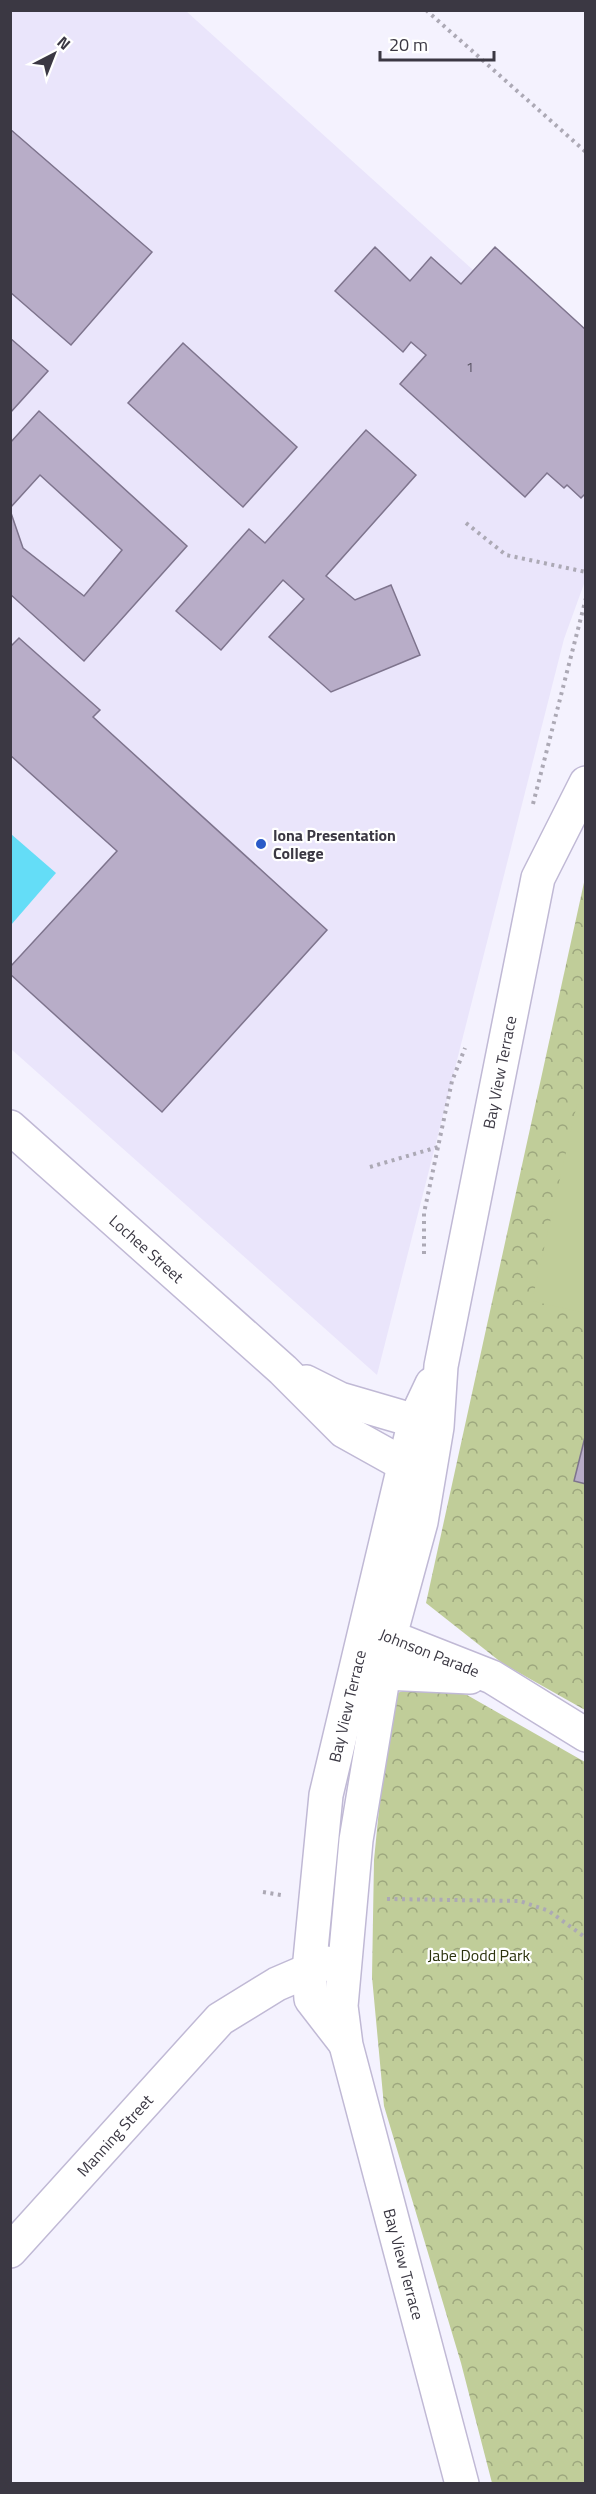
<svg xmlns="http://www.w3.org/2000/svg" width="596" height="2494" viewBox="0 0 596 2494" font-family="'Titillium Web',sans-serif">
	<defs>
		<pattern id="park-crowns" width="20" height="18" patternUnits="userSpaceOnUse" patternTransform="scale(1.5)"><rect width="20" height="18" fill="#c0cd99"/><path d="M2 6a3 3 0 1 1 6 0M12 15a3 3 0 1 1 6 0" fill="none" stroke="#9da77e"/></pattern>
	</defs>
	<rect width="100%" height="100%" fill="#f4f2fe"/>
	<polygon fill="#eae5fb" points="11,11 186,11 585,371 585,581 564,639 377,1375 11,1049"/>
	<g fill="url(#park-crowns)">
		<polygon points="585,878 585,1710 502,1663 426,1603"/>
		<polygon points="424,1684 467,1695 585,1762 585,2483 492,2483 461,2363 384,2106 372,1977 374,1860 388,1718 394,1694"/>
	</g>
	<polygon fill="#c0cd99" points="577,1104 586,1106 585,1313 532,1301"/>
	<polygon fill="#64ddf7" points="11,834 56,873 11,925"/>
	<g fill="#b8adc8" stroke="#7e748d" stroke-width="1.5">
		<polygon points="10,129 152,252 71,345 10,292"/>
		<polygon points="375,247 410,281 431,257 461,284 495,247 586,330 586,493 581,498 567,485 564,488 547,473 525,497 400,384 426,355 411,342 403,352 335,291"/>
		<polygon points="10,338 48,371 10,413"/>
		<polygon points="183,343 297,447 243,507 128,403"/>
		<polygon points="39,411 187,546 84,661 10,594 10,510 23,548 84,596 122,550 40,475 10,508 10,443"/>
		<polygon points="366,430 416,475 326,576 355,600 391,585 420,655 331,692 269,637 304,599 283,580 221,650 176,611 249,529 265,543"/>
		<polygon points="19,638 100,710 93,717 327,930 162,1112 10,974 10,967 117,851 10,755 10,647"/>
		<polygon points="586,1433 586,1484 574,1481"/>
	</g>
	<g fill="none" stroke-linecap="round" stroke-linejoin="round">
		<g stroke="#c0b9d5" stroke-width="36">
			<g id="minor">
				<path id="s1" d="M10,1127l273,243 61,61 79,44"/>
				<polyline points="306,1382 340,1399 436,1427"/>
				<path id="s2" d="M370,1629l122,48 94,58"/>
				<polyline points="363,1668 384,1673 470,1677"/>
				<path id="s3" d="M345,2043l-34,-44 -2,-29 17,-175 89,-375 17,-36"/>
				<path id="s4" d="M10,2251l210,-232 57,-35 49,-21"/>
				<path id="s5" d="M462,2484l-116,-439 -5,-39 15,-166 34,-204 31,-114 16,-95 4,-61 97,-488 48,-95"/>
			</g>
		</g>
		<g stroke="#aca9b5" stroke-width="4" stroke-dasharray="3 4.5" stroke-linecap="butt">
			<polyline points="426,10 586,152"/>
			<polyline points="466,523 506,555 586,572"/>
			<polyline points="533,804 586,598"/>
			<polyline points="370,1167 438,1147"/>
			<polyline points="424,1254 424,1213 452,1081 465,1048"/>
			<polyline points="263,1892 281,1895"/>
			<polyline points="387,1899 520,1901 549,1911 586,1938"/>
		</g>
		<use href="#minor" stroke="#fff" stroke-width="33"/>
	</g>
	<circle fill="#2a5ac8" stroke="#fff" stroke-width="2" cx="261" cy="844" r="6"/>
	<g text-anchor="middle" dominant-baseline="central" stroke-width="4.5" stroke-linejoin="round" paint-order="stroke">
		<g font-size="14" fill="#5a5564">
			<text x="470" y="366">1</text>
		</g>
		<g font-size="16" font-weight="bold" fill="#3b3843" stroke="#fff" text-anchor="start">
			<text x="273" y="835">Iona Presentation<tspan x="273" dy="18">College</tspan></text>
		</g>
		<g font-size="16" fill="#3b3843" stroke="#fff">
			<text stroke="none"><textPath href="#s5" startOffset="1442">Bay View Terrace</textPath></text>
			<text stroke="none"><textPath href="#s1" startOffset="183">Lochee Street</textPath></text>
			<text stroke="none"><textPath href="#s2" startOffset="64">Johnson Parade</textPath></text>
			<text stroke="none"><textPath href="#s3" startOffset="352">Bay View Terrace</textPath></text>
			<text stroke="none"><textPath href="#s4" startOffset="156">Manning Street</textPath></text>
			<text transform="translate(404 2264) rotate(75)">Bay View Terrace</text>
		</g>
		<g font-size="16" fill="#2c330e" stroke="#fff">
			<text x="479" y="1955">Jabe Dodd Park</text>
		</g>
	</g>
	<rect width="596" height="2494" fill="none" stroke="#3b3843" stroke-width="24"/>
	<g transform="translate(54 54) rotate(42)" stroke="#ffffff" stroke-width="4.5" paint-order="stroke">
	<path d="M0-4.5L10 22L0 15L-10 22Z" fill="#3b3843"/>
	<text y="-9" font-size="16" font-weight="bold" text-anchor="middle" fill="#3b3843">N</text>
	</g>
	<path d="M380 51v9h114v-9" fill="none" stroke="#3b3843" stroke-width="3"/>
	<text x="389" y="51" font-size="18" fill="#3b3843" stroke="#ffffff" stroke-width="4.5" paint-order="stroke">20 m</text>
</svg>
